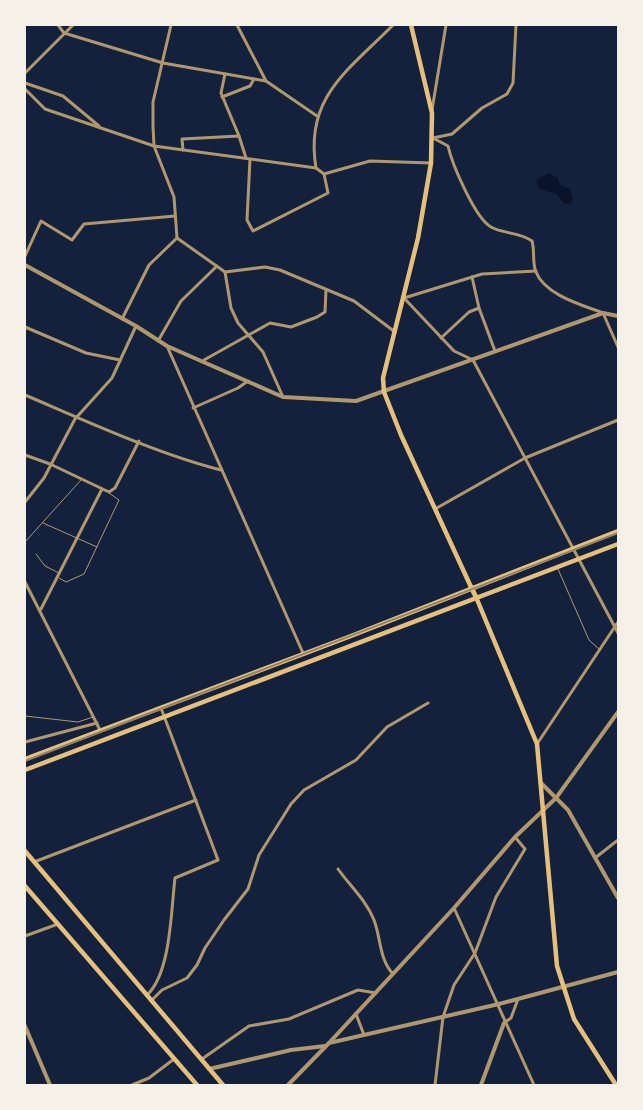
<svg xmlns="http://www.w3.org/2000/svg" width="643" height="1110" viewBox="0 0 643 1110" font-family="Manrope,sans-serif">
	<rect width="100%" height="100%" fill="#14213d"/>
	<polygon fill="#0b132b" points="549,173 558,178 560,185 570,189 573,199 571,204 565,204 556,194 539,189 536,180"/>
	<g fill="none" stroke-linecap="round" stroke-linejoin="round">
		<g stroke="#b1986c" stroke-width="1">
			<polyline points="43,523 97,547"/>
			<polyline points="25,542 81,480"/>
			<polyline points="36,554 45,566 59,573"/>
			<polyline points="558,569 589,640 599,649"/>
			<polyline points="59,578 66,582 84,574 119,500 109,493"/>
			<polyline points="25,716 78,722 93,717"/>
		</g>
		<g stroke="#b1986c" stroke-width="3">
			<polyline points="58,25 64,33 163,63 266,81"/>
			<polyline points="171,25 153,102 153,126 154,146 174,197 177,238 225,272 265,267 280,270 354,301 395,332"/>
			<polyline points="237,25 266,81 317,116"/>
			<polyline points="25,73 73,25"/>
			<polyline points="225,74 221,93 239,136"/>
			<polyline points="25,83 63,96 99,126"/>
			<polyline points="25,89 45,109 154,146 316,168 324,174 328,193 253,231 247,220 250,159"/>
			<polyline points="222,97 250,86 254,79"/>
			<polyline points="432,110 446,25"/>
			<path d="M433,138l15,8c4,18 27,72 43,81 12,7 29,5 41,14 3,10 0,22 4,31 9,23 46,33 67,41l15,34"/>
			<polyline points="433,138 452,134 482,108 507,94 513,83 516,25"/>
			<polyline points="183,150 182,139 239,136 246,158"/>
			<path d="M316,168c-12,-71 33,-98 77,-143"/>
			<polyline points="324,174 370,161 431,163"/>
			<polyline points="25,256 41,221 72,240 84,224 175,216"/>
			<polyline points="536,271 482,274 404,298 454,351 473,360 618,633"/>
			<polyline points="225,272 231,308 238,323 263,352 283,397"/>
			<polyline points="472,277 479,308 495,351"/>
			<polyline points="122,319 149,265 177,238"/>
			<polyline points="25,327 86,353 120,360"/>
			<polyline points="441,338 469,312 479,308"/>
			<polyline points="158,341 181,301 217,266"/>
			<polyline points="167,346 303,653"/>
			<polyline points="204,360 270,323 291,327 317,317 325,312 326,290"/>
			<path d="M25,395c61,26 133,59 196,75"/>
			<polyline points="193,408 238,388 248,381"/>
			<polyline points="25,455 50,464 109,492 115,488 139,441"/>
			<polyline points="25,502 44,478 75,419 112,378 136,326"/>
			<polyline points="435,509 525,458 618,420"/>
			<polyline points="25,582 100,730"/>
			<polyline points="41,609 102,489"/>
			<polyline points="25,742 97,723"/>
			<polyline points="537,744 618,622"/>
			<polyline points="595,858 618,840"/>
			<polyline points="34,862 196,800"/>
			<path d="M338,869c12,17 28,31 36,51 7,18 5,39 19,54"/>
			<polyline points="454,908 534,1085"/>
			<polyline points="25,936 58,924"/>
			<path d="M147,995c24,-22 24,-85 28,-117l43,-18 -57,-152"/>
			<polyline points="151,1001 162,990 187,978 197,965 205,948 224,920 248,889 259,855 291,804 304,790 356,760 387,727 428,703"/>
			<polyline points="356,1014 364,1035"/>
			<polyline points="504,1023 511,1018 518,999"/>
			<polyline points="202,1059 249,1026 289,1019 358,990 376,993"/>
			<polyline points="132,1085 149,1078 174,1059"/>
			<polyline points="435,1085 443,1017 454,985 475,953 496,897 525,849 515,837"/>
		</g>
		<g stroke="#b1986c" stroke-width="4">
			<polyline points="25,265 136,326 167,346 283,397 356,401 603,313 618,316"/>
			<polyline points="541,783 568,810 618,898"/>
			<polyline points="25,1026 50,1085"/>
			<polyline points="329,1043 454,908 515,837 556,798 618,712"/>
			<polyline points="209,1069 291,1050 325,1046"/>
			<polyline points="288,1085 329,1043 499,1004 618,972"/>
			<polyline points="481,1085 504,1023"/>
		</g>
		<g stroke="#e5c07b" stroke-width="4.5">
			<polyline points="411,25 432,113 431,163 418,238 383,378 384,392 401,435 471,587"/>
			<polyline points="476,597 537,744 557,966 574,1019 616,1085"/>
			<polyline points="25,759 351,636 618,531"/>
			<polyline points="25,770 618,544"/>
			<polyline points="25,851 223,1085"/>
			<polyline points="25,886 197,1085"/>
		</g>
		<polyline stroke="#e5c07b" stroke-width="5" points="471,587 476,597"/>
		<polyline stroke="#918062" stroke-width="2" points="25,761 618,533"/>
	</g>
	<rect width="643" height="1110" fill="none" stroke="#f6f1e7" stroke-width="52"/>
</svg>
